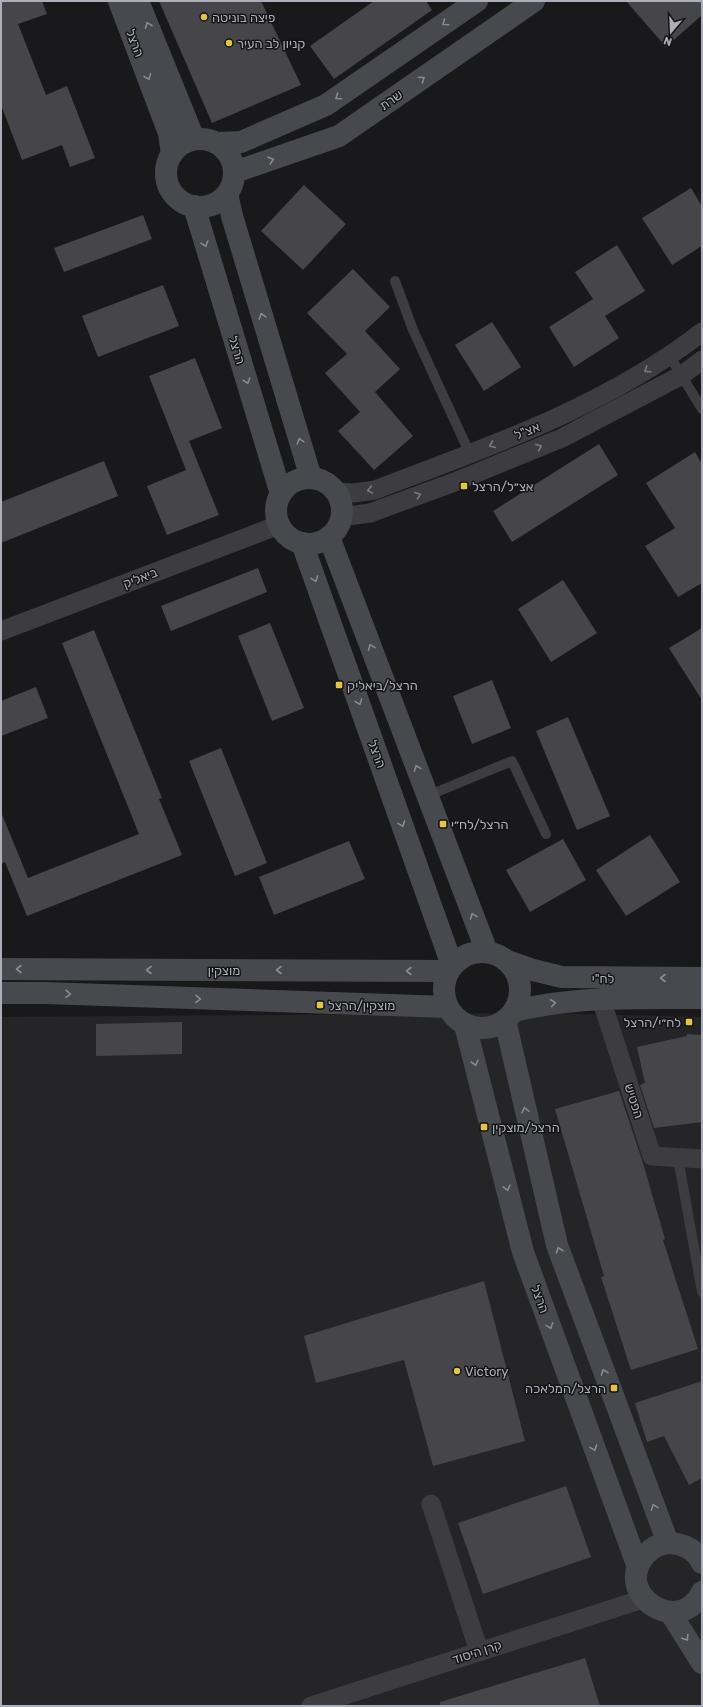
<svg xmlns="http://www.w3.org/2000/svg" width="703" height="1707" viewBox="0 0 703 1707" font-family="Rubik,Heebo,sans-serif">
	<rect width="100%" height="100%" fill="#19191b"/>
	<polygon fill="#252528" points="543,1013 702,1017 702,1706 1,1706 1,1017"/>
	<g fill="#46464a">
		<polygon points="1,1 42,1 47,14 18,24 46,95 67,86 95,158 70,167 62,145 22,160 1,105"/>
		<polygon points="159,1 261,1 301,85 212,123"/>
		<polygon points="374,1 426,1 432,10 334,79 310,46"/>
		<polygon points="626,1 702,1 702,15 666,47"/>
		<polygon points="304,185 346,224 303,270 261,231"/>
		<polygon points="691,188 702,206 702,246 672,265 642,218"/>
		<polygon points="143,215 152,239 64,272 54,248"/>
		<polygon points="617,245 645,291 605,316 619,338 574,367 549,327 593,299 575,272"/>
		<polygon points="353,269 390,307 365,331 400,369 375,392 413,436 374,470 338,431 360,412 325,373 347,354 307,313"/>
		<polygon points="163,285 179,326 98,357 82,316"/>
		<polygon points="492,322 521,367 484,391 455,345"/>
		<polygon points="195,358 222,428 189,441 219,515 167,535 147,486 186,470 149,376"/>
		<polygon points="599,444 618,475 512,542 493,511"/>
		<polygon points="695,452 702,464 702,583 678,597 645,546 675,528 646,483"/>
		<polygon points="104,461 118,496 1,543 1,502"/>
		<polygon points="258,568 267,592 171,631 161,606"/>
		<polygon points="563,580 597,633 551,662 518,609"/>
		<polygon points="270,623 304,708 272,721 238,636"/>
		<polygon points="702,628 702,700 669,648"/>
		<polygon points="94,630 162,798 159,799 182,855 27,916 5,862 1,864 1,812 28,878 139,834 62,643"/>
		<polygon points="492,680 511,728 472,744 453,696"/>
		<polygon points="36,687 48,718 1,736 1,701"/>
		<polygon points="568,717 610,816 577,830 536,731"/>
		<polygon points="221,748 267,863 235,876 189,761"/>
		<polygon points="650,835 680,882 626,916 596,870"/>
		<polygon points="563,839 586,880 530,912 506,870"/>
		<polygon points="349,841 365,879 274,915 259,877"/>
		<polygon points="182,1022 182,1054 96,1056 96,1024"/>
		<polygon points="687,1034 702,1035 702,1122 654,1128 640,1085 645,1083 637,1047 687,1036"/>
		<polygon points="619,1091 642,1160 665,1239 663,1240 698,1349 631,1370 601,1277 604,1276 555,1109"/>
		<polygon points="484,1281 525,1441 433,1466 404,1360 316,1383 304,1336"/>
		<polygon points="702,1381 702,1478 689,1485 664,1436 647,1442 635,1403"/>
		<polygon points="566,1486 591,1557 483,1594 458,1523"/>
		<polygon points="585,1658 600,1706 440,1706 440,1702"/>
	</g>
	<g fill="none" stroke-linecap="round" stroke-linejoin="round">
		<g stroke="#3c3c41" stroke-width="10">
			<polyline points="395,281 413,330 470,454"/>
			<polyline points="669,355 702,409"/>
			<polyline points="427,796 512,761 546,834"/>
			<polyline points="678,1158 702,1292"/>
		</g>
		<g stroke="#3c3c41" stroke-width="19">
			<path d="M336,492l18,1 21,-3c113,-43 230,-83 327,-158"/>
			<polyline points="341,517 370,513 452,483 562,438 682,375 702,360"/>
			<polyline points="1,631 279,525"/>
			<polyline points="601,999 652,1156 702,1159"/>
			<polyline points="431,1504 479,1651"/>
			<polyline points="311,1706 643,1599"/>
		</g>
		<g stroke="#48494f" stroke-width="22">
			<polyline points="119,1 169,133 172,154"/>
			<polyline points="138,1 194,139"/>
			<circle cx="200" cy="173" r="34"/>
			<polyline points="217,143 241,142 326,105 477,1"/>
			<polyline points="235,172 339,136 534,1"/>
			<polyline points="227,194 232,216 311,478"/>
			<polyline points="194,206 281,494"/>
			<circle cx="309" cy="511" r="33"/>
			<polyline points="329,537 487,952"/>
			<polyline points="302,543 452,965"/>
			<circle cx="482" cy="990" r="38"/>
			<polyline points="507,961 533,970 562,977 702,978"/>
			<polyline points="1,969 448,971"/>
			<polyline points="1,993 45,993 447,1007"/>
			<path d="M514,1011c62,-15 125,-13 188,-13"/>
			<polyline points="505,1020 557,1245 668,1543"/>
			<polyline points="465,1025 523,1252 638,1567"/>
			<path d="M702,1563c-6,-13 -18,-19 -32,-20 -9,0 -18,5 -24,11 -36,39 34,85 56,38"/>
			<polyline points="670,1612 702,1663"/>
		</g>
	</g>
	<defs><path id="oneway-chevron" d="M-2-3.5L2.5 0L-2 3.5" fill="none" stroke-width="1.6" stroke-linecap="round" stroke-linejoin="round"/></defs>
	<g stroke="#898b94">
		<use href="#oneway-chevron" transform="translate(445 23) rotate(145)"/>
		<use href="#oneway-chevron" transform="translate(148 25) rotate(-112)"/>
		<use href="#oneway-chevron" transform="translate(148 77) rotate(69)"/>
		<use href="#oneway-chevron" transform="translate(422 79) rotate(-35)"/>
		<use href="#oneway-chevron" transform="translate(338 97) rotate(145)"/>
		<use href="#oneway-chevron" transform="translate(271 160) rotate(-19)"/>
		<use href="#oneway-chevron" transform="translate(205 244) rotate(73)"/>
		<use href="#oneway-chevron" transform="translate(262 316) rotate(-107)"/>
		<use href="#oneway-chevron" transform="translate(247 381) rotate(73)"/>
		<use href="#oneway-chevron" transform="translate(300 441) rotate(-107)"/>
		<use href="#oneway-chevron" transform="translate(315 579) rotate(70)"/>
		<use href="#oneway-chevron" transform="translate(371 647) rotate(-111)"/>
		<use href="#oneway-chevron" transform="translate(359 702) rotate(70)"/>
		<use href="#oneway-chevron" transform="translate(417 768) rotate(-111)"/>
		<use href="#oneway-chevron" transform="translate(402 824) rotate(70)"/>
		<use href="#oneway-chevron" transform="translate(473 916) rotate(-111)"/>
		<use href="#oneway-chevron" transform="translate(19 969) rotate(-180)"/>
		<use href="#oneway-chevron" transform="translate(149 970) rotate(-180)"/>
		<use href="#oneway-chevron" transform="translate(279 970) rotate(-180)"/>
		<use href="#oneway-chevron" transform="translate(409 971) rotate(-180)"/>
		<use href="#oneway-chevron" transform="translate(663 978) rotate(180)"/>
		<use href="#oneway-chevron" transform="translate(68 994) rotate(2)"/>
		<use href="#oneway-chevron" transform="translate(198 999) rotate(2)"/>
		<use href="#oneway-chevron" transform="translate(553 1003) rotate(-8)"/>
		<use href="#oneway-chevron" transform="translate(475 1063) rotate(76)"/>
		<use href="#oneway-chevron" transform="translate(525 1110) rotate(-103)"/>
		<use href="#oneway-chevron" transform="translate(507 1188) rotate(76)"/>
		<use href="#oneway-chevron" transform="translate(559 1250) rotate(-109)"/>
		<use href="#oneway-chevron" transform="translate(550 1326) rotate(70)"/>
		<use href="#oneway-chevron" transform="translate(604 1372) rotate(-110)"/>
		<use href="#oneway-chevron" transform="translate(594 1448) rotate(70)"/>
		<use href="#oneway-chevron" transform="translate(654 1507) rotate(-110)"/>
		<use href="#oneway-chevron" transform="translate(686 1638) rotate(58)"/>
	</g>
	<g stroke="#7a7b83">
		<use href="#oneway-chevron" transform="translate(647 370) rotate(146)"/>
		<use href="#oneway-chevron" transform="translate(492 445) rotate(158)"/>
		<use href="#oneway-chevron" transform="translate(539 447) rotate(-22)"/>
		<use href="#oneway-chevron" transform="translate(370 490) rotate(170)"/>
		<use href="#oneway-chevron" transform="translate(418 495) rotate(-20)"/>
	</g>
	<g fill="#e3c348" stroke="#141416" stroke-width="1.5">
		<circle cx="204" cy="17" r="4"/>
		<circle cx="229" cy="43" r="4"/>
		<rect x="460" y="482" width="8" height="8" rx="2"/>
		<rect x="335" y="681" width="8" height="8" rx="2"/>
		<rect x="439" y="820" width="8" height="8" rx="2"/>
		<rect x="316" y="1001" width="8" height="8" rx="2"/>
		<rect x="685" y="1018" width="8" height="8" rx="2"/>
		<rect x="480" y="1123" width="8" height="8" rx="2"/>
		<circle cx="457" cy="1371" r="4"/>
		<rect x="610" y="1384" width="8" height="8" rx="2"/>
	</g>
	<g text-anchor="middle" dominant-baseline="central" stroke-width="3" stroke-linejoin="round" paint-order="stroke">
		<g font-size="13" fill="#acaeb9" stroke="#141416" text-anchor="start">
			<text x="212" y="17">פיצה בוניטה</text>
			<text x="237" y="43">קניון לב העיר</text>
			<text x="472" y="486">אצ״ל/הרצל</text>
			<text x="347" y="685">הרצל/ביאליק</text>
			<text x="451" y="824">הרצל/לח״י</text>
			<text x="328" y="1005">מוצקין/הרצל</text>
			<text x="681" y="1022" text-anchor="end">לח״י/הרצל</text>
			<text x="492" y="1127">הרצל/מוצקין</text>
			<text x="465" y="1371">Victory</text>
			<text x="606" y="1388" text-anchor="end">הרצל/המלאכה</text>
		</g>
		<g font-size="13" fill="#acaeb9" stroke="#141416">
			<text transform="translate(135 43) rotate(69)">הרצל</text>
			<text transform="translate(391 100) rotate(-35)">שרת</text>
			<text transform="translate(237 350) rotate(73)">הרצל</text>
			<text transform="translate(527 431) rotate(-22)">אצ"ל</text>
			<text transform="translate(140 578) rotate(-21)">ביאליק</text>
			<text transform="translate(377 754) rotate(70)">הרצל</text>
			<text x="224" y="970">מוצקין</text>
			<text x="603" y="978">לח"י</text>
			<text transform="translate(634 1101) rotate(72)">הפטיש</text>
			<text transform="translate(540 1299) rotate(70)">הרצל</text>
			<text transform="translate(477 1652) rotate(-18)">קרן היסוד</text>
		</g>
	</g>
	<rect width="703" height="1707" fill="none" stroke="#acaeb9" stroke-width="4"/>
	<g transform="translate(671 32) rotate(199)" stroke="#141416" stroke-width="3" paint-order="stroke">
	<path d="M0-3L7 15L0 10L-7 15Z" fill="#acaeb9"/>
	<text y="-6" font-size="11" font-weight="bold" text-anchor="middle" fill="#acaeb9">N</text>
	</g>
</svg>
